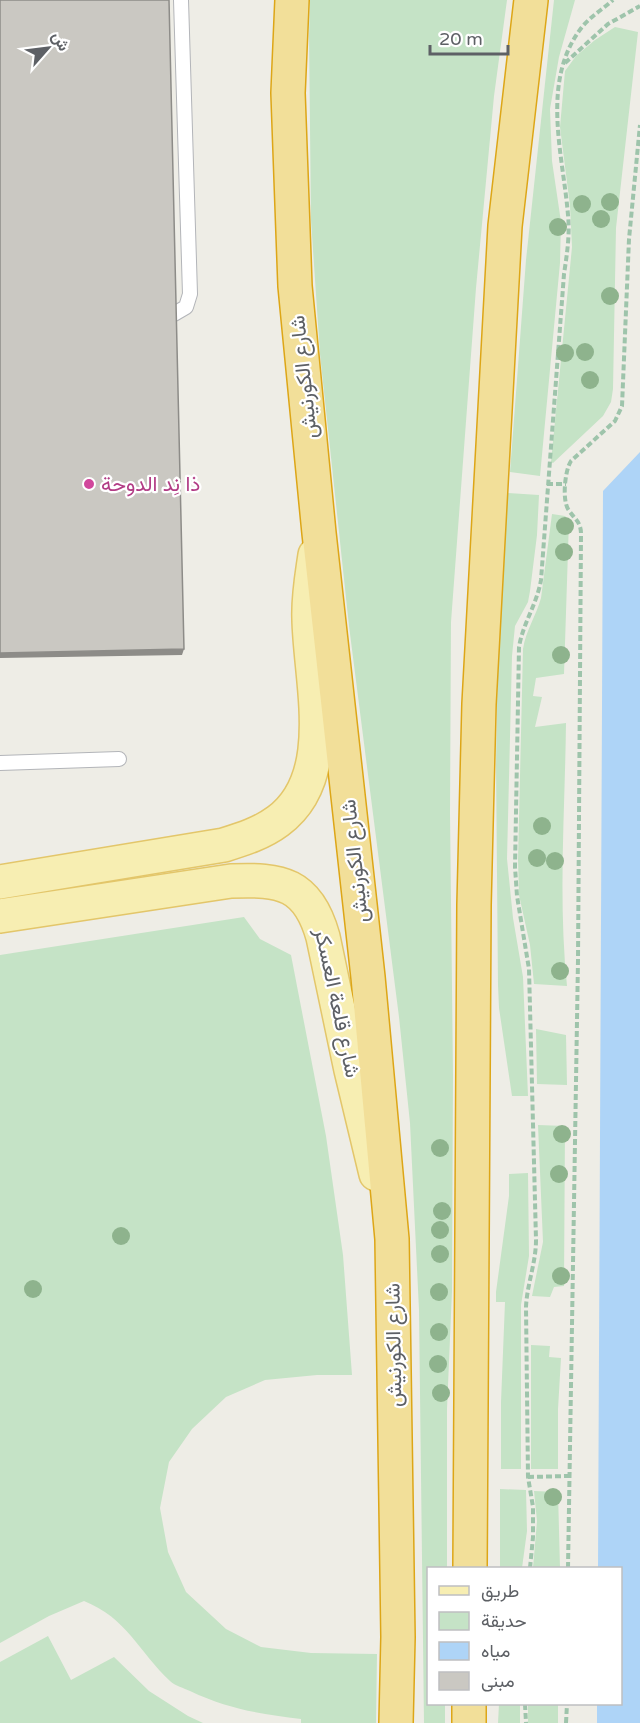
<svg xmlns="http://www.w3.org/2000/svg" width="640" height="1723" viewBox="0 0 640 1723" font-family="'Varela Round',Vazirmatn,sans-serif">
	<rect width="100%" height="100%" fill="#eeede6"/>
	<g fill="#c5e3c6">
		<polygon points="310,0 507,0 494,96 476,288 451,622 450,814 453,1075 452,1291 447,1409 447,1568 428,1568 428,1704 445,1704 445,1723 424,1723 419,1310 410,1123 399,1017 349,626 320,354 311,220 309,36"/>
		<polygon points="554,0 575,0 559,57 550,109 552,161 561,222 560,263 540,476 510,472 526,260"/>
		<polygon points="615,27 638,32 616,228 613,389 611,402 603,416 553,463 551,462 572,247 570,206 560,127 565,71 576,56 595,40"/>
		<polygon points="507,493 539,495 537,535 530,591 528,602 515,626 512,656 507,859 513,918 523,977 528,1096 512,1096 499,1008 498,985 496,765 498,642"/>
		<path d="M552,514l13,2 4,4 -5,154 -28,4 -3,18 9,1 -7,30 31,-4c-1,88 -8,175 1,263l-33,-2 -4,-39 -11,-50 -1,-35 5,-211c3,-19 13,-33 18,-51z"/>
		<path d="M244,917l16,22 31,16 35,181 17,119 9,120h-35l-52,5 -39,17 -34,32 -23,33 -9,46 8,44 18,40 40,37 35,18 50,6 66,1 -1,69h-75v-4c-41,-5 -73,-10 -111,-28 -6,-3 -15,-5 -20,-10 -31,-29 -43,-63 -86,-80l-35,15 -49,27v-688z"/>
		<polygon points="536,1029 566,1035 567,1085 537,1084"/>
		<polygon points="538,1125 565,1126 564,1286 554,1287 550,1297 532,1296 543,1242"/>
		<polygon points="528,1173 529,1256 521,1305 521,1469 501,1469 501,1402 505,1302 496,1302 496,1292 509,1196 509,1174"/>
		<polygon points="531,1345 550,1346 549,1357 561,1358 558,1409 558,1469 531,1469"/>
		<polygon points="500,1489 526,1490 527,1531 522,1568 500,1568"/>
		<polygon points="534,1491 558,1492 560,1568 533,1568 537,1521"/>
		<polygon points="48,1636 71,1680 114,1657 149,1691 188,1716 203,1723 0,1723 0,1662"/>
		<polygon points="499,1704 520,1704 520,1723 498,1723"/>
		<rect x="528" y="1704" width="30" height="19"/>
	</g>
	<polygon fill="#aed4f7" points="640,452 640,1723 597,1723 597,1704 620,1704 620,1568 598,1568 603,491"/>
	<g fill="none" stroke-linecap="round" stroke-linejoin="round">
		<g stroke="#b3b5b9" stroke-width="16">
			<g id="lane">
				<polyline points="174,314 186,307 190,294 181,0"/>
				<polyline points="0,763 119,759"/>
			</g>
		</g>
		<g stroke="#e3c66a" stroke-width="36">
			<g id="primary">
				<path d="M0,882l224,-37c19,-6 38,-12 54,-24 60,-44 32,-140 31,-202 -1,-22 3,-43 6,-64"/>
				<path d="M0,916l231,-35c50,-2 77,2 92,56l28,133 25,104"/>
			</g>
		</g>
		<g stroke="#dda617" stroke-width="36">
			<g id="highway">
				<polyline points="292,0 288,93 295,286 319,533 368,977 392,1239 398,1637 396,1723"/>
				<polyline points="470,1568 474,905 479,704 505,226 531,0"/>
				<polyline points="469,1723 469,1704"/>
			</g>
		</g>
		<g stroke="#9ec4ab" stroke-width="4" stroke-dasharray="6 3" stroke-linecap="butt">
			<polyline points="565,63 608,24 640,6"/>
			<polyline points="547,484 566,484"/>
			<polyline points="528,1477 569,1476"/>
			<path d="M530,1568l3,-31v-30l-5,-30 -2,-170c1,-23 10,-44 10,-67l-7,-271 -12,-73 -2,-29 4,-220c4,-24 18,-43 22,-67l23,-306c3,-20 6,-39 4,-59 -5,-61 -28,-134 14,-188 9,-11 21,-18 31,-27"/>
			<path d="M568,1568l10,-608 3,-426c0,-13 -7,-15 -13,-25 -6,-10 -3,-39 3,-48l44,-40 7,-15 7,-167 11,-114"/>
			<polyline points="525,1704 526,1723"/>
			<polyline points="566,1723 567,1704"/>
		</g>
		<use href="#lane" stroke="#fff" stroke-width="14"/>
		<use href="#primary" stroke="#f7eeb2" stroke-width="33"/>
		<use href="#highway" stroke="#f2df99" stroke-width="33"/>
	</g>
	<g fill="#8eb38d">
		<circle cx="610" cy="202" r="9"/>
		<circle cx="582" cy="204" r="9"/>
		<circle cx="601" cy="219" r="9"/>
		<circle cx="558" cy="227" r="9"/>
		<circle cx="610" cy="296" r="9"/>
		<circle cx="585" cy="352" r="9"/>
		<circle cx="565" cy="353" r="9"/>
		<circle cx="590" cy="380" r="9"/>
		<circle cx="565" cy="526" r="9"/>
		<circle cx="564" cy="552" r="9"/>
		<circle cx="561" cy="655" r="9"/>
		<circle cx="542" cy="826" r="9"/>
		<circle cx="537" cy="858" r="9"/>
		<circle cx="555" cy="861" r="9"/>
		<circle cx="560" cy="971" r="9"/>
		<circle cx="562" cy="1134" r="9"/>
		<circle cx="440" cy="1148" r="9"/>
		<circle cx="559" cy="1174" r="9"/>
		<circle cx="442" cy="1211" r="9"/>
		<circle cx="440" cy="1230" r="9"/>
		<circle cx="121" cy="1236" r="9"/>
		<circle cx="440" cy="1254" r="9"/>
		<circle cx="561" cy="1276" r="9"/>
		<circle cx="33" cy="1289" r="9"/>
		<circle cx="439" cy="1292" r="9"/>
		<circle cx="439" cy="1332" r="9"/>
		<circle cx="438" cy="1364" r="9"/>
		<circle cx="441" cy="1393" r="9"/>
		<circle cx="553" cy="1497" r="9"/>
	</g>
	<polygon fill="#8d8c88" points="184,649 182,655 0,658 0,653"/>
	<polygon fill="#cac8c2" stroke="#8d8c88" stroke-width="1.5" points="0,0 169,0 184,649 0,653"/>
	<circle fill="#d1479c" stroke="#fff" stroke-width="2" cx="89" cy="484" r="6"/>
	<g text-anchor="middle" dominant-baseline="central" stroke-width="4.5" stroke-linejoin="round" paint-order="stroke">
		<g font-size="21" fill="#5d6065" stroke="#fff">
			<text transform="translate(304 377) rotate(-96)">شارع الكورنيش</text>
			<text transform="translate(355 861) rotate(-96)">شارع الكورنيش</text>
			<text transform="translate(337 1003) rotate(78)">شارع قلعة العسكر</text>
			<text transform="translate(394 1345) rotate(-91)">شارع الكورنيش</text>
		</g>
		<g font-size="21" fill="#b23c85" stroke="#fff" text-anchor="start">
			<text x="101" y="484">ذا نِد الدوحة</text>
		</g>
	</g>
	<rect x="427" y="1567" width="195" height="138" fill="#ffffff" stroke="#bebfc1" stroke-width="1.5"/>
	<rect x="439" y="1586" width="30" height="9" fill="#f7eeb2" stroke="#bebfc1" stroke-width="1.5"/>
	<text x="481" y="1597" font-size="18" fill="#5d6065">طريق</text>
	<rect x="439" y="1612" width="30" height="18" fill="#c5e3c6" stroke="#bebfc1" stroke-width="1.5"/>
	<text x="481" y="1627" font-size="18" fill="#5d6065">حديقة</text>
	<rect x="439" y="1642" width="30" height="18" fill="#aed4f7" stroke="#bebfc1" stroke-width="1.5"/>
	<text x="481" y="1657" font-size="18" fill="#5d6065">مياه</text>
	<rect x="439" y="1672" width="30" height="18" fill="#cac8c2" stroke="#bebfc1" stroke-width="1.5"/>
	<text x="481" y="1687" font-size="18" fill="#5d6065">مبنى</text>
	<g transform="translate(48 48) rotate(62)" stroke="#ffffff" stroke-width="4.5" paint-order="stroke">
	<path d="M0-4.5L10 22L0 15L-10 22Z" fill="#5d6065"/>
	<text y="-9" font-size="16" font-weight="bold" text-anchor="middle" fill="#5d6065">ش</text>
	</g>
	<path d="M430 45v9h78v-9" fill="none" stroke="#5d6065" stroke-width="3"/>
	<text x="439" y="45" font-size="18" fill="#5d6065" stroke="#ffffff" stroke-width="4.5" paint-order="stroke">20 m</text>
</svg>
